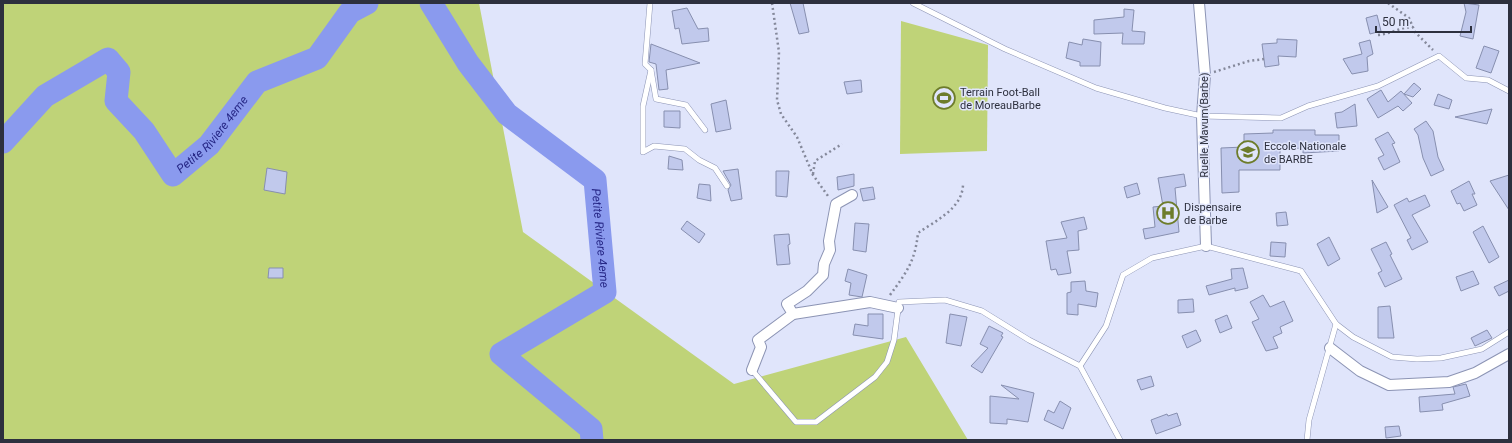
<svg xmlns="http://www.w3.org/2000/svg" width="1512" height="443" viewBox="0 0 1512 443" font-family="Roboto,sans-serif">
	<rect width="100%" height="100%" fill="#e0e5fb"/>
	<g fill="#bfd378">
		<polygon points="3,3 479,3 523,232 734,384 906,337 968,440 3,440"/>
		<polygon points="901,21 988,45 987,151 900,154"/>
	</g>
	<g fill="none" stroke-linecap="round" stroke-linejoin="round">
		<g stroke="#8a9aee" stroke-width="23">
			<path id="s1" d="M431,3l37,60 39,51 88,66 10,112 -104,62 90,75 1,11"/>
			<path id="s2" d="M3,142l42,-46 63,-37 11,13 -3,29 28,30 29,44 36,-30 48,-63 60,-24 33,-46 17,-9"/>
		</g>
	</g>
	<g fill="#c1c9ec" stroke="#878faf">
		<polygon points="790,3 803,3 809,32 799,34"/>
		<polygon points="1464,3 1479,5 1473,39 1460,36 1466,12"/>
		<polygon points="687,8 698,29 708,28 709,41 682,44 679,28 675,29 672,11"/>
		<polygon points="1124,9 1134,10 1132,31 1145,32 1144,44 1122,44 1123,33 1094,34 1094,20 1124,17"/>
		<polygon points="1377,15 1381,31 1370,34 1366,18"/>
		<polygon points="1083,39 1101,42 1100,66 1080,66 1080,62 1066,58 1069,42 1082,45"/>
		<polygon points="1277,39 1297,40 1296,57 1278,56 1279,65 1265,67 1262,44 1277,43"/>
		<polygon points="1370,40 1373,54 1367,57 1368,71 1352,74 1343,59 1362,54 1359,43"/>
		<polygon points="651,44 677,54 700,63 666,70 668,89 659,90 656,64 649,62"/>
		<polygon points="1484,46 1499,51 1491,73 1476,68"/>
		<polygon points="861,80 862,92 847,94 844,82"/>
		<polygon points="1414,83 1421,89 1413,97 1404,94"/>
		<polygon points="1381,90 1388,102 1401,91 1412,103 1403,111 1398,106 1378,118 1367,99"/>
		<polygon points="1438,94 1452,100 1449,109 1434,105"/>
		<polygon points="726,100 731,129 716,132 711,104"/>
		<polygon points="1355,104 1357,126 1337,128 1335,113 1342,112"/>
		<polygon points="1492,109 1487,124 1455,117"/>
		<polygon points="664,111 680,111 680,128 664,127"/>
		<polygon points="1426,121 1433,131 1438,157 1444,170 1431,176 1423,158 1418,135 1414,129"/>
		<polygon points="1273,130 1315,130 1315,135 1339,135 1339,151 1303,153 1303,148 1280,149 1280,170 1239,170 1239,192 1222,193 1221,148 1244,147 1244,134 1273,133"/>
		<polygon points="1388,132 1395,143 1392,144 1400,162 1384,170 1378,158 1384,155 1375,139"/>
		<polygon points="669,156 682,160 683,170 668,169"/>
		<polygon points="267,168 287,172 285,194 264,190"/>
		<polygon points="738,169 742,199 731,201 728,190 731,185 723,171"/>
		<polygon points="776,171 789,171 787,197 776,196"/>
		<polygon points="854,174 854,186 838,190 837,177"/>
		<polygon points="1184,174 1186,186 1175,188 1179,232 1145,239 1143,229 1155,227 1153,207 1163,206 1158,178"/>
		<polygon points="1509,175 1509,210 1490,181"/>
		<polygon points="1372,180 1388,207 1377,213"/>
		<polygon points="1469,181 1475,194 1472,194 1477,205 1464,211 1460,203 1457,204 1451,191"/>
		<polygon points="1137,183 1140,194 1127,198 1124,187"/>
		<polygon points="699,184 710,185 711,201 697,198"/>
		<polygon points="873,187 875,199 863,201 860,189"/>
		<polygon points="1425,195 1430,206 1412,215 1428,242 1412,250 1407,240 1411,238 1394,205 1407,198 1409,202"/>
		<polygon points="1286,212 1288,225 1277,226 1276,213"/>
		<polygon points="1084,217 1087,229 1078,231 1079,250 1067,251 1071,273 1058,275 1056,269 1051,270 1046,241 1067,238 1061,222"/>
		<polygon points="687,221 705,234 699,243 681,229"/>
		<polygon points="855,223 869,224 866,252 853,250"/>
		<polygon points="1483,226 1499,257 1489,263 1473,232"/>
		<polygon points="789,234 790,244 788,245 790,264 777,265 774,235"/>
		<polygon points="1329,237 1340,259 1328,266 1317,244"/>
		<polygon points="1271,242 1286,243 1285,257 1270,256"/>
		<polygon points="1386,242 1392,254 1390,255 1402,279 1385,287 1378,273 1382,271 1371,249"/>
		<polygon points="269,268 283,268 283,278 268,278"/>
		<polygon points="1243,268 1248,288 1235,291 1235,288 1209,295 1206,286 1232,279 1231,269"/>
		<polygon points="848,269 867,275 862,297 849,295 851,283 845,281"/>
		<polygon points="1473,271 1479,284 1461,291 1456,277"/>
		<polygon points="1509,280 1509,291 1499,296 1494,287"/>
		<polygon points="1085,281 1086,291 1098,293 1096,307 1078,304 1078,315 1067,314 1067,293 1071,292 1071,282"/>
		<polygon points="1263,295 1270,307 1284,301 1293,321 1280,327 1282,333 1273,337 1278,348 1266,351 1252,322 1259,319 1250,302"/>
		<polygon points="1193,299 1194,312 1178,313 1178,300"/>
		<polygon points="1390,306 1394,338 1378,338 1378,307"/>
		<polygon points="868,314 883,314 883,339 853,335 855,324 868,326"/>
		<polygon points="950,314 967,317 961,346 946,343"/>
		<polygon points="1227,315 1232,328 1220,333 1215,320"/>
		<polygon points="989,326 1003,333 1001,336 1003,337 982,373 971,366 988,348 980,344"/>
		<polygon points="1196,330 1201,341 1187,348 1182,336"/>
		<polygon points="1487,330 1492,338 1475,346 1471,338"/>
		<polygon points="1151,376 1154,386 1141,390 1137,380"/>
		<polygon points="1466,384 1470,396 1442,404 1443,410 1420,412 1419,397 1455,394 1453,387"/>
		<polygon points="1001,385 1034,393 1028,422 1007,419 1007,424 990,423 990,396 1019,399"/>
		<polygon points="1060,401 1071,408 1063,429 1044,420 1048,410 1054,413"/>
		<polygon points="1177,413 1181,425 1156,434 1151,420 1167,414 1168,416"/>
		<polygon points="1399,426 1401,436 1386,438 1385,427"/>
	</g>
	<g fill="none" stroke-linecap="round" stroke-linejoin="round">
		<g stroke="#8c94b4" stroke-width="6">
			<g id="service">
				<polyline points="650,3 645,64 651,70 656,99 686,105 705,130"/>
				<polyline points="913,3 1005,49 1096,88 1165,108 1202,116 1281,118 1308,106 1378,86 1439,56 1466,78 1488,80 1509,91"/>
				<polyline points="651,70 643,106 643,152 654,146 685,149 699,160 715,168 727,186"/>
				<polyline points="1080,366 1120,440"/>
				<polyline points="752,370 796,422 816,422 875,377 887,362 894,340 899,302 945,300 982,311 1029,340 1080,366 1106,326 1123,275 1152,258 1206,246 1301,271 1336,324 1353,337 1392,357 1417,359 1441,358 1482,349 1509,332"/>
				<polyline points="1307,440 1309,420 1336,324"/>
			</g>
		</g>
		<g stroke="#8c94b4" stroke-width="12">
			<g id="minor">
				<polyline points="1199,3 1205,75 1202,116 1206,246"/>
				<polyline points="793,314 787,304 807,291 823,275 824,264 830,250 829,241 836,204 852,195"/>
				<polyline points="1330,348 1360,371 1389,385 1449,382 1475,373 1509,354"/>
				<polyline points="752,370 761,347 758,340 793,314 870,302 898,308"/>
			</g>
		</g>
		<g stroke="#85899b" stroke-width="2.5" stroke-dasharray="2 3" stroke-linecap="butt">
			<polyline points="772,3 779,52 777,100 781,114 797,137 813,175 828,196"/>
			<polyline points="1388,3 1409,18 1415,32 1433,50"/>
			<path d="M1378,35c12,-1 23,-8 35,-8"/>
			<polyline points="1214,72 1249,61 1264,59"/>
			<polyline points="813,174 815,161 842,144"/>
			<path d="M890,295c16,-22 25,-33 28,-62 17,-12 44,-24 45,-48"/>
		</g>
		<use href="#service" stroke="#fff" stroke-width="5"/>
		<use href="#minor" stroke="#fff" stroke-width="10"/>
	</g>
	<defs>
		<g id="stadium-ring" transform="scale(1.15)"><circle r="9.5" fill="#e0e5fb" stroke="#6d7c2b" stroke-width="1.5"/><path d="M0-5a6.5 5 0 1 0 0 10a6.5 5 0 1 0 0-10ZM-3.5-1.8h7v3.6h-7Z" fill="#6d7c2b"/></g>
		<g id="school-ring" transform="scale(1.15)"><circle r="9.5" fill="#e0e5fb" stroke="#6d7c2b" stroke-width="1.5"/><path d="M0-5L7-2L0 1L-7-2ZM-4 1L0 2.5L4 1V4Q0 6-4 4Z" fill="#6d7c2b"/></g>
		<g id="hospital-ring" transform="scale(1.15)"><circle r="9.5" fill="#e0e5fb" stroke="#6d7c2b" stroke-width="1.5"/><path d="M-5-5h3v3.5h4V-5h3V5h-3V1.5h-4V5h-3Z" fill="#6d7c2b"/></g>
	</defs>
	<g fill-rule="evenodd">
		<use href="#stadium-ring" x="944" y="98"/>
		<use href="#school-ring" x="1248" y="152"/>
		<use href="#hospital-ring" x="1168" y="213"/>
	</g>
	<g text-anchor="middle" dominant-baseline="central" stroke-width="3" stroke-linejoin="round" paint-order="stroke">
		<g font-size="11" fill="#2d303e" stroke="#e0e5fb" text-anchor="start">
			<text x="960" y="92">Terrain Foot-Ball<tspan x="960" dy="13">de MoreauBarbe</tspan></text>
			<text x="1264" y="146">Eccole Nationale<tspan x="1264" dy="13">de BARBE</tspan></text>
			<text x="1184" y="207">Dispensaire<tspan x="1184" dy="13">de Barbe</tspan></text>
		</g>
		<g font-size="11" fill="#2d303e" stroke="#e0e5fb">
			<text transform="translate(1204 125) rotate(-90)">Ruelle Mavum(Barbe)</text>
		</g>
		<g font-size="12" font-style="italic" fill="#262786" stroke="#e0e5fb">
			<text stroke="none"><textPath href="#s2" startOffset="332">Petite Riviere 4eme</textPath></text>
			<text stroke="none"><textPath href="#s1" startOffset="303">Petite Riviere 4eme</textPath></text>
		</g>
	</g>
	<rect width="1512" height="443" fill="none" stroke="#2d303e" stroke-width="8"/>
	<path d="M1376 26v6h95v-6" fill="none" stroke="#2d303e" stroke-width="2"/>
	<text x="1382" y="26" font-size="12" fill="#2d303e" stroke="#e0e5fb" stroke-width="3" paint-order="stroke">50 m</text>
</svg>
